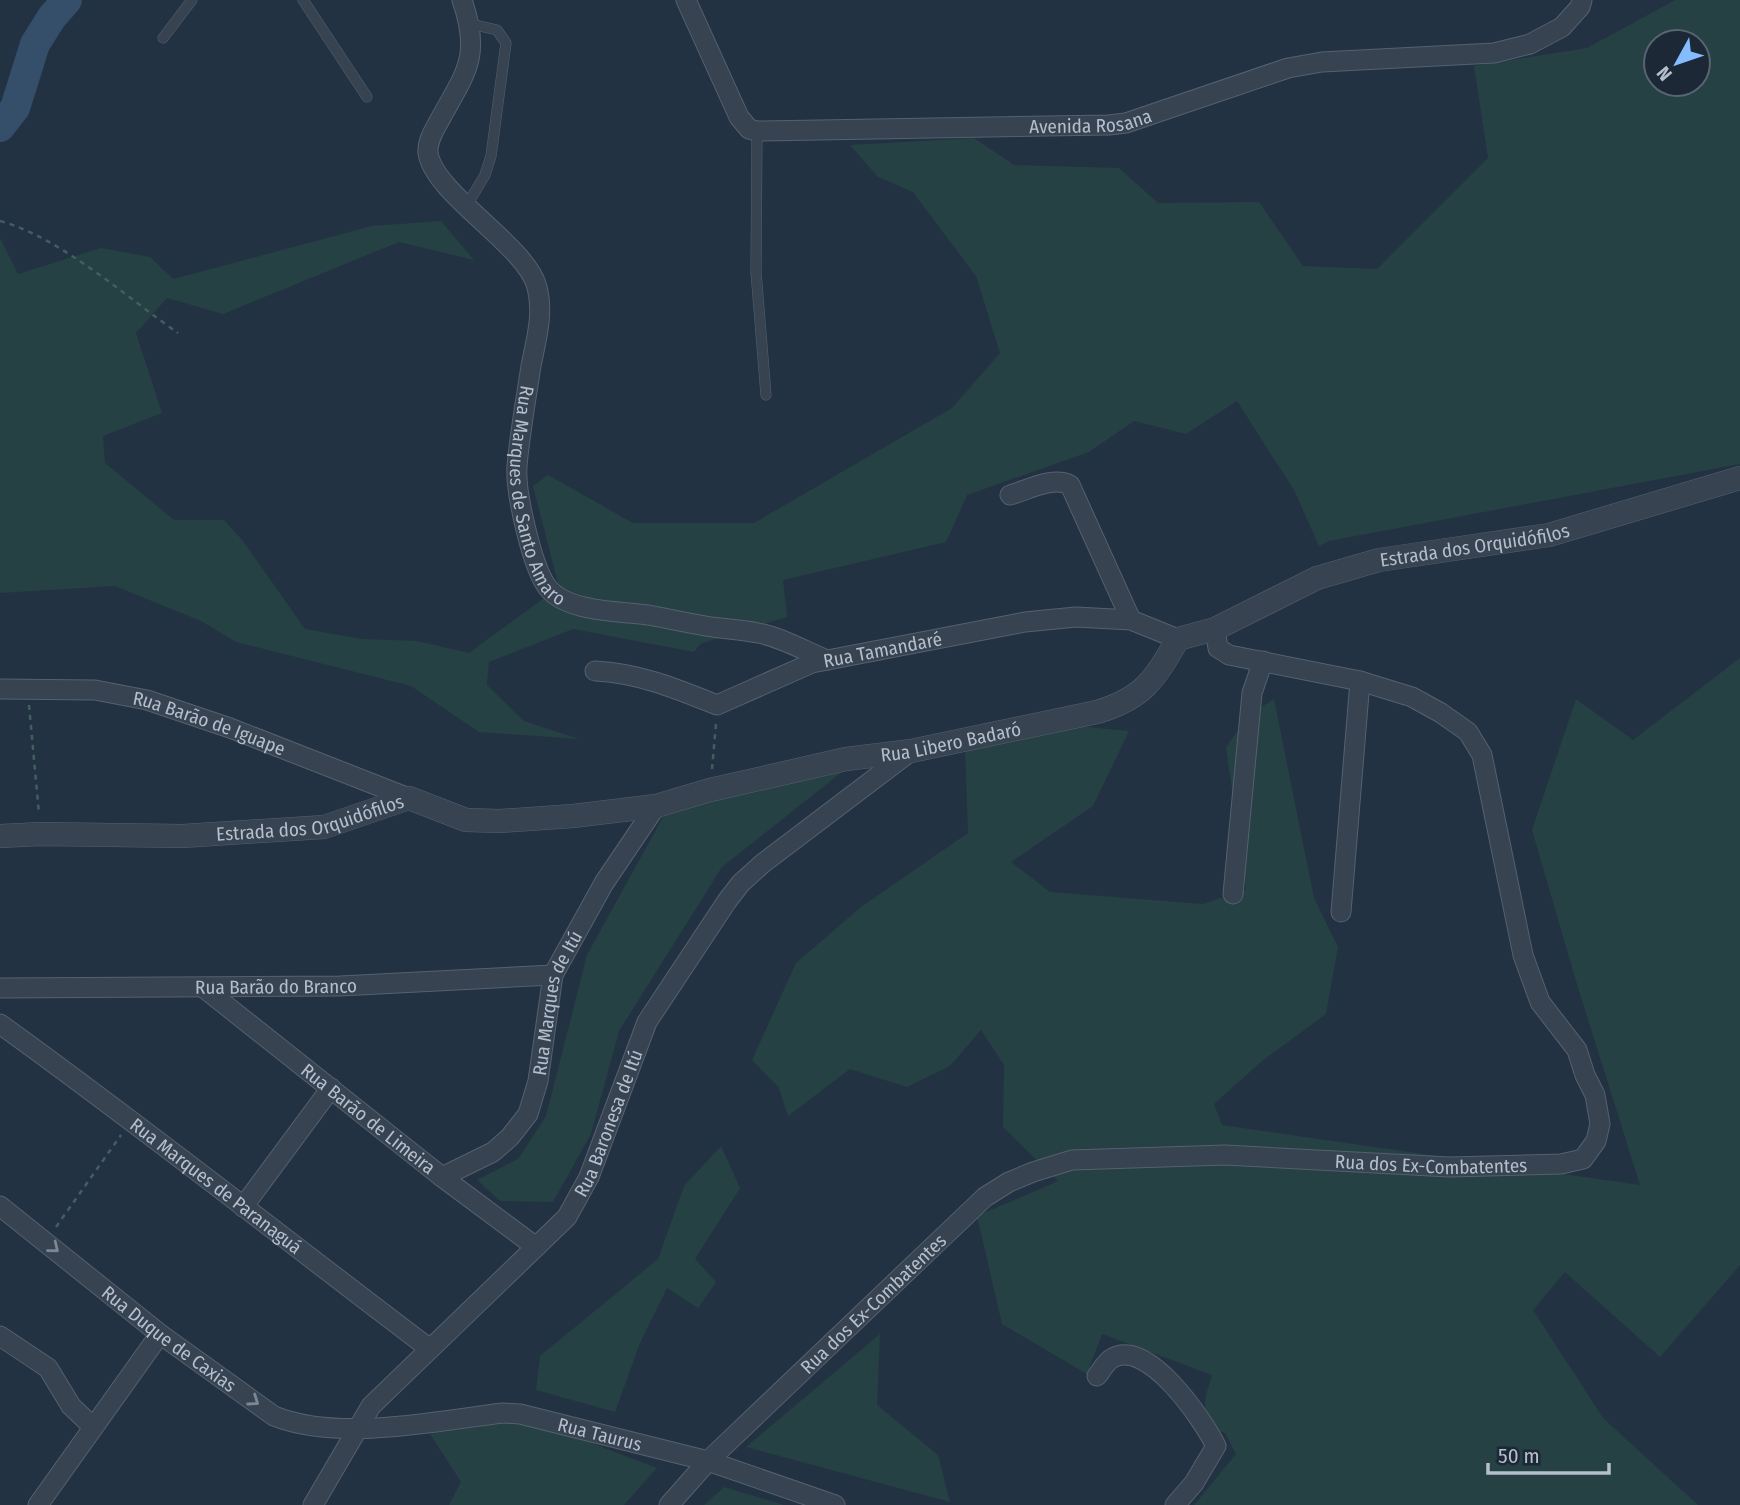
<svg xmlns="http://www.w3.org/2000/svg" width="1740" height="1505" viewBox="0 0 1740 1505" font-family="'Fira Sans Condensed',sans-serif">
	<rect width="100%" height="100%" fill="#233242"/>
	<g fill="#254143" fill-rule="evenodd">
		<path d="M1675,0h65v464l-411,77 -10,5 -25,-56 -57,-89 -51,33 -52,-13 -45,31 -122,43 -21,47 -163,38 4,37 -87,27 -6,8 -121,-23 -84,33 -2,23 37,36 55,18 -100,-7 -68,-46 -175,-44 -35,-21 -86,-35 -115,7v-355l18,36 83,-26 49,9 23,22 199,-53 69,-5 33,39 -75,-18 -176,72 -56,-16 -31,35 26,80 -59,23 2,27 69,57h50l19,21 62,88 57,10 55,2 52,12 90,-66 -26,-101 15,-11 85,48h121l198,-115 48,-55 -24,-77 -63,-84 -35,-15 -28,-32 124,-7 40,27 105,3 39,35 101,-1 44,64 74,3 111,-111 -14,-92 113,-18zM1656,42h42v42h-42z"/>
		<path d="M1740,658v607l-80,92 -95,-85 -32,38 70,108 95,87h-504l42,-51 -11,-21c-29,-9 -20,-36 -13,-58l-110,-41 -15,40 -85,-50 -25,-108 81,-35 -55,-54 1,-62 -23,-35 -31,36 -43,21 -57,-18 -62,47 -9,-28 -27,-28 44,-97 65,-56 107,-74 -3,-86 112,-21 52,5 -36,75 -82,56 39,30 153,12 43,-15 -20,-142 23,-32 25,-16 40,199 24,49 -12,67 -64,47 -48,43 8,21 418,60 -64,-204 -44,-151 44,-131 57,41z"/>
		<polygon points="851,765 722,867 619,1031 591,1134 553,1202 500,1201 477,1180 518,1159 546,1116 587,955 669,806"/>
		<polygon points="721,1146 740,1188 695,1259 716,1282 698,1308 667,1288 640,1343 615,1412 536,1390 540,1356 658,1259 684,1186"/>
		<polygon points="880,1334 877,1405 938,1455 950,1502 746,1447"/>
		<polygon points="529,1419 657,1468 624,1505 449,1505 461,1482 430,1434"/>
		<polygon points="724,1487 784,1505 704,1505"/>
	</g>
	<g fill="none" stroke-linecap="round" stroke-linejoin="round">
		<polyline stroke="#354e6a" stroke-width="30" points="0,127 15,108 35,44 52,17 67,0"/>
		<g stroke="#55616f" stroke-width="11">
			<g id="service">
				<polyline points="303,0 367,97"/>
				<polyline points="163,38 192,0"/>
				<polyline points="757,131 756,272 766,395"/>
				<polyline points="467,205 485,175 491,156 506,43 497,30 471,24"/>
			</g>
		</g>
		<g stroke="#55616f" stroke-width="21">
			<g id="minor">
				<path id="s1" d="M462,0c20,58 3,73 -24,123 -5,9 -11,19 -10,30 6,41 98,92 109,134 7,27 -1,53 -6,79 -5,33 -11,66 -14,100 -2,25 15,102 31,122 19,24 71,23 100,27 17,3 34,7 52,10 19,4 39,4 58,8 23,4 47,18 69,27"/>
				<path id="s2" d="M686,0l53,117 10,12 8,2 352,-6 17,-2 162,-55 34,-6 172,-9 36,-9 32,-17 18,-20 2,-7"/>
				<path d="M1010,495c18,-5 43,-19 60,-10l61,135"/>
				<path id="s3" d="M595,671c44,2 82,18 122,34l95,-42 213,-41 51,-5 55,3 47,19"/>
				<path id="s4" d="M0,689l95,1 52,10 83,28 179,70"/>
				<polyline points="1233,894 1252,693 1263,661"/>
				<polyline points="1341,912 1360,681"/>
				<path id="s5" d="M0,988l340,-2 213,-11"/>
				<path id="s6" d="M204,988l238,189 94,70"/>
				<path id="s7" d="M0,1024c146,105 287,217 430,325"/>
				<path id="s8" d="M442,1177l51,-25 17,-15 18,-23 10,-33 15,-106 51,-92 52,-77"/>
				<path id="s9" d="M0,1206l160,128 114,82c65,26 161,5 229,-3l17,1 188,47 127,44"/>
				<polyline points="243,1207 331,1088"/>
				<polyline points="0,1336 48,1368 71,1406 93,1427"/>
				<path d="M1097,1376c4,-5 9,-14 14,-17 36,-23 92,61 105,87l-22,37 -19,22"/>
				<polyline points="38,1505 160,1334"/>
				<path id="s10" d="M313,1505l58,-99 196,-189 22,-40 58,-155 80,-121 14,-18 21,-19 149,-113"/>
				<path id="s11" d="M669,1505l39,-44 277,-264 24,-15 24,-10 39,-12 153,-5 225,12 111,-3 22,-5 13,-18 4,-17 -5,-29 -10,-20 -8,-25 -37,-48 -17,-47 -41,-200 -14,-23 -27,-19 -29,-16 -52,-16 -131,-26 -11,-7 -3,-19"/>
			</g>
		</g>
		<g stroke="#55616f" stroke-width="24">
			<g id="tertiary">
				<path id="s12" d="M0,836l41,-2 142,2 141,-9 85,-29 57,22 34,1 73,-5 83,-10 54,-16 136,-31 65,-8 186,-39c47,-14 57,-32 81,-73l37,-10 102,-51 62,-18 170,-25 191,-57"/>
			</g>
		</g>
		<g stroke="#435e5f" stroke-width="2.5" stroke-dasharray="5 5" stroke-linecap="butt">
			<path d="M0,221c60,16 126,76 178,112"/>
			<polyline points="29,705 39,814"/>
			<polyline points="712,769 716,724"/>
			<polyline points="56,1227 121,1135"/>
		</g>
		<use href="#service" stroke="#374351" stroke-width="10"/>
		<use href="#minor" stroke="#374351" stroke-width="19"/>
		<use href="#tertiary" stroke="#374351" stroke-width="23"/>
	</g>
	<defs><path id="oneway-chevron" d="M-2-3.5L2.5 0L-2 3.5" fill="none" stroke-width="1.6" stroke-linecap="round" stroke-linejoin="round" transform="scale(1.75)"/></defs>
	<g stroke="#7c8795">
		<use href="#oneway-chevron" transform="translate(54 1248) rotate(39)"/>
		<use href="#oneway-chevron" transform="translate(254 1401) rotate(35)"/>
	</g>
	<g text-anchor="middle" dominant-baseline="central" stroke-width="5" stroke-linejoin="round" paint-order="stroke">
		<g font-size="19" fill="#b4becc" stroke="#1c2836">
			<text stroke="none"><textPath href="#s2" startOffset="486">Avenida Rosana</textPath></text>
			<text stroke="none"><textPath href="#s1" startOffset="553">Rua Marques de Santo Amaro</textPath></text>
			<text stroke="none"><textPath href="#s12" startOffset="1544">Estrada dos Orquidófilos</textPath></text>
			<text stroke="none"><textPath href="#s3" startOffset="303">Rua Tamandaré</textPath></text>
			<text stroke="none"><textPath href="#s4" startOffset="214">Rua Barão de Iguape</textPath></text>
			<text stroke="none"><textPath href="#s12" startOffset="968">Rua Libero Badaró</textPath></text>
			<text stroke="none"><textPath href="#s12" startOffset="312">Estrada dos Orquidófilos</textPath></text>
			<text stroke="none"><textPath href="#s5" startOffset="276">Rua Barão do Branco</textPath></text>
			<text stroke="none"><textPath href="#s8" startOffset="224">Rua Marques de Itú</textPath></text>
			<text stroke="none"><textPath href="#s6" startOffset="210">Rua Barão de Limeira</textPath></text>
			<text stroke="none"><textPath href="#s10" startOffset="490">Rua Baronesa de Itú</textPath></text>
			<text stroke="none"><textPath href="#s11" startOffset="896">Rua dos Ex-Combatentes</textPath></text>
			<text stroke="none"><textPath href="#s7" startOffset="270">Rua Marques de Paranaguá</textPath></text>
			<text stroke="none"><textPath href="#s11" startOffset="287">Rua dos Ex-Combatentes</textPath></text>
			<text stroke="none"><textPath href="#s9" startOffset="215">Rua Duque de Caxias</textPath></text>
			<text stroke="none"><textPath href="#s9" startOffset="676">Rua Taurus</textPath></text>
		</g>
	</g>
	<g transform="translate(1677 63) rotate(230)"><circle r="33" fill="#1c2836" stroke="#596472" stroke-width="2"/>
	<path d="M0-5L12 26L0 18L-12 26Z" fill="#85bbff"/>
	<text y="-10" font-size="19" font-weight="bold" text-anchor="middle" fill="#b4becc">N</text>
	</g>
	<path d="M1488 1463v10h121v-10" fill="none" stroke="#b4becc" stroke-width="3.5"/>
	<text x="1498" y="1463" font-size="21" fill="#b4becc" stroke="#1c2836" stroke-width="5" paint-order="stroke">50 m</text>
</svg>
